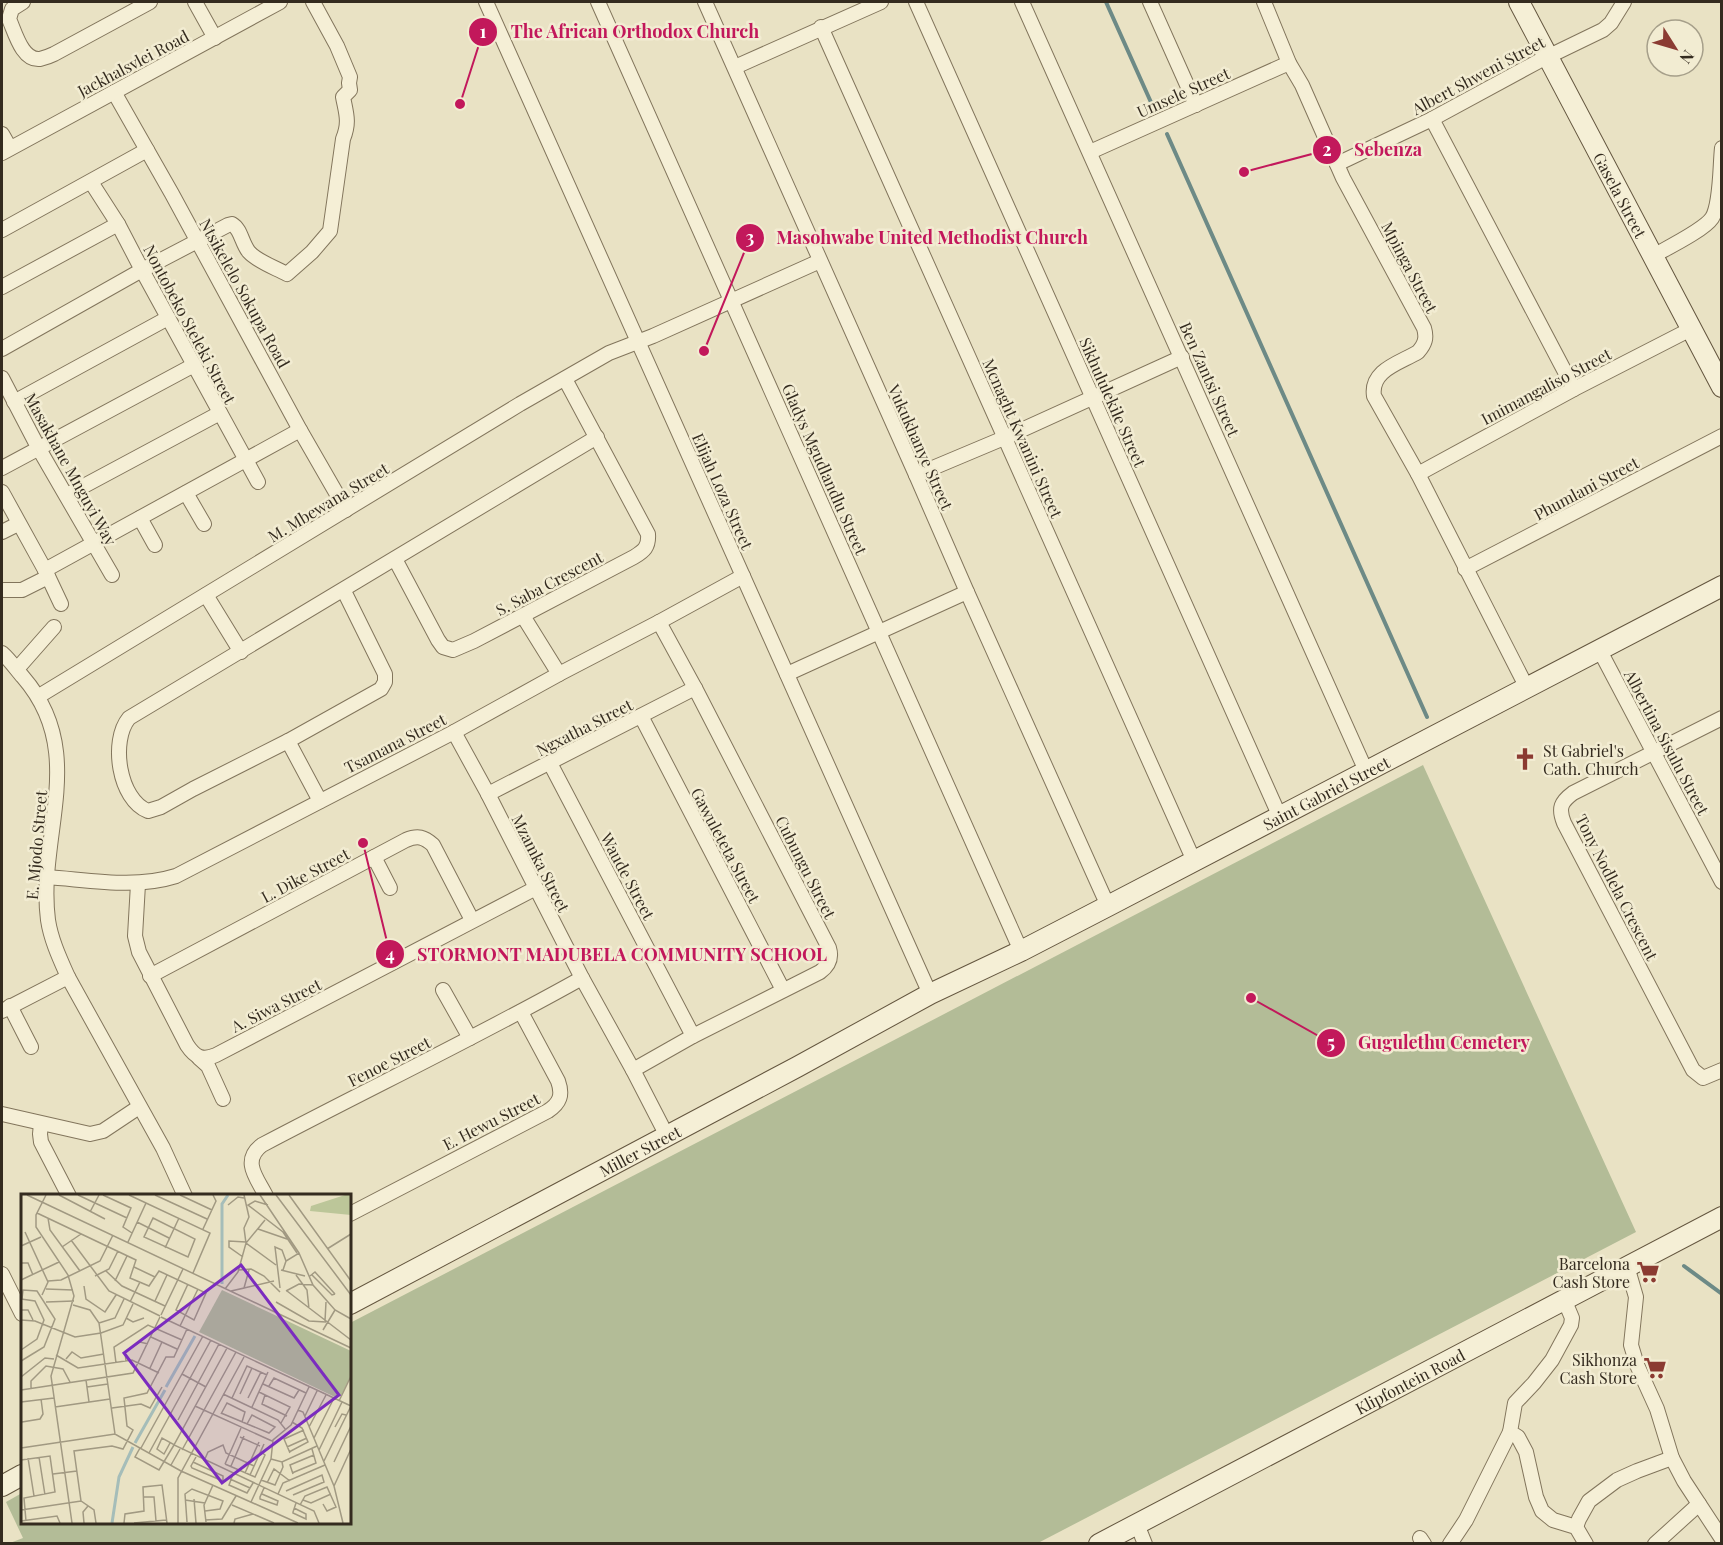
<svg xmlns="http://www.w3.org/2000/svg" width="1723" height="1545" viewBox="0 0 1723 1545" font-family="'Playfair Display',serif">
	<rect width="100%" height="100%" fill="#e9e2c4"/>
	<polygon fill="#b3bc97" points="1423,765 1636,1232 1038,1543 10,1543 23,1538 6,1502 22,1493 22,1522 350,1522 350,1323"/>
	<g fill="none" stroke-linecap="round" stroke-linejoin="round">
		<g stroke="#6d8a86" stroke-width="4">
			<polyline points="1106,2 1154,109"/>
			<polyline points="1167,134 1427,717"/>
			<polyline points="1684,1266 1722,1294"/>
		</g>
		<g stroke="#82755c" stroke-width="16">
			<g id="street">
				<path d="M23,2l-11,7 -3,10c6,13 13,42 31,40 4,-1 10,-3 14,-5l96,-52"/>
				<polyline points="195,2 215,38"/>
				<polyline points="486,2 930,994"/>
				<polyline points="598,2 1021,951"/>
				<polyline points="705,2 916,475 967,592 1108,906"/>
				<polyline points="916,2 1280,817"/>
				<polyline points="1022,2 1366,771"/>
				<polyline points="1150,2 1196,105"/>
				<path d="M1264,2l25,61 13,22 41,93 81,150c3,10 1,16 -6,24 -18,11 -48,18 -44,44l44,78 109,214"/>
				<polyline points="821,27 1194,861"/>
				<polyline points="735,67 881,2"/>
				<polyline points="114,92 172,194 300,430 346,510"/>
				<polyline points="1432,119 1574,389"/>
				<polyline points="2,134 10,148"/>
				<polyline points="1090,152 1289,63"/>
				<polyline points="2,153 280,2"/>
				<polyline points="1337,164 1432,119 1539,61 1603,30 1611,23 1624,2"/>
				<polyline points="91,182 118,224 142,270 258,482"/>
				<polyline points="2,230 147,150"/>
				<path d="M1653,256c14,-8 51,-26 59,-38 9,-14 8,-53 10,-70"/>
				<polyline points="2,287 118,224"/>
				<path d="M2,349l140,-79 86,-45 4,-1c9,5 10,20 17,28 9,10 27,16 38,22l25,-22 18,-21 13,-92c7,-17 3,-26 0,-42l7,-7 -1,-7 1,-6 -13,-31 -24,-44"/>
				<polyline points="2,378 39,449 112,575"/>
				<polyline points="14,402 168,318"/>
				<polyline points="2,468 194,365"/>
				<polyline points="1418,474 1574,389 1691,329"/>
				<polyline points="916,475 1004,438 1182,357"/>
				<polyline points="2,492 45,570 61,604"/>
				<polyline points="186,493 204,524"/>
				<polyline points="67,495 220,413"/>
				<polyline points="140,518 155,545"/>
				<polyline points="2,532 18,524"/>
				<path d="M395,559l43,81 5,7 10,3 21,-9 160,-84c10,-6 15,-10 14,-23l-83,-155"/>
				<polyline points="1465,569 1722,436"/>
				<polyline points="45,570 300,430"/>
				<polyline points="4,590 22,590 48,577"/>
				<path d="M344,591l41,83v8l-4,7 -93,52 -95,48 -32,18 -13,4c-29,-11 -38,-70 -19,-93l468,-281"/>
				<polyline points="206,595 241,652"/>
				<polyline points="523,616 559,674"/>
				<polyline points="1599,649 1722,882"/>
				<path d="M2,653c8,7 14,16 21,24 66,76 14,158 25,243 3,20 12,39 20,57l95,171 22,48"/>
				<polyline points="17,669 54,627"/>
				<polyline points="787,674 967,592"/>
				<polyline points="39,696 520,404 609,353 653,336 820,261"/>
				<polyline points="641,716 783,990"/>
				<path d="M1722,718l-149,75c-12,9 -15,15 -9,30l129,247 10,8 19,-8"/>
				<polyline points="454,732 488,794 582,978 633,1070 667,1136"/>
				<polyline points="288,741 320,801"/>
				<polyline points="550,763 693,1036"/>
				<polyline points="488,794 695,688"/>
				<polyline points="374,857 390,888"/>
				<path d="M47,877c43,3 88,12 129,-1l278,-144 105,-58 100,-52 84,-46"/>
				<path d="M138,884l-3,52 4,16 48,93c8,12 15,16 29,10l320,-167"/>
				<path d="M150,976l256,-136c12,-5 18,-3 27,5l39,75"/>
				<polyline points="443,990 470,1038"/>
				<polyline points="10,1006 31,1047"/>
				<polyline points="2,1011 68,977"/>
				<polyline points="199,1058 208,1066 223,1099"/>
				<path d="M633,1070l60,-34 127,-64c8,-6 12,-14 9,-24l-134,-260 -36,-66"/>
				<polyline points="2,1114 90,1134 103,1131 139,1107"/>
				<polyline points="41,1124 40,1134 41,1142 69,1196"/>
				<path d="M266,1196c-9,-18 -25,-35 -4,-51 106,-56 215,-108 320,-167"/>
				<path d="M350,1214l198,-103c12,-8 15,-16 10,-30l-37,-69"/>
				<polyline points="1627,1266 1636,1297 1631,1345 1637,1365 1657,1409 1672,1458 1684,1481 1722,1539"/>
				<polyline points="2,1274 22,1314"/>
				<polyline points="1564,1299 1572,1318 1571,1325 1552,1360 1534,1383 1515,1403 1510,1432 1518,1437 1526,1452 1536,1497 1542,1511 1553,1520 1576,1527 1586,1544"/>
				<polyline points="1137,1524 1145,1544"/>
				<polyline points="1576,1527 1579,1519 1589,1501 1617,1480 1637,1471 1672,1458"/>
				<polyline points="1420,1538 1424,1544"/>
				<polyline points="1450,1544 1466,1520 1510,1432"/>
				<polyline points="1655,1544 1699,1504"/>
			</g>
		</g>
		<g stroke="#64563f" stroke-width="22">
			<g id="secondary">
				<path id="s1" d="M1519,2l203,385"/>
				<path id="s2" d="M350,1304l447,-237 133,-73 91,-43 87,-45 614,-320"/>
				<polyline points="2,1486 22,1475"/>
				<path id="s3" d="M1099,1544l623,-327"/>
			</g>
		</g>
		<use href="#street" stroke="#f5efd6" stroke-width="14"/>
		<use href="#secondary" stroke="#f5efd6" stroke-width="20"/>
	</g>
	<defs>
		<g id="church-bare" transform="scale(1.8)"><path d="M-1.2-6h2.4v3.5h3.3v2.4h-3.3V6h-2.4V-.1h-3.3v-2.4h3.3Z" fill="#8b3b32" stroke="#f2ecd2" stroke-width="2.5" paint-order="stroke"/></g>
		<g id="supermarket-bare" transform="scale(1.8)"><path d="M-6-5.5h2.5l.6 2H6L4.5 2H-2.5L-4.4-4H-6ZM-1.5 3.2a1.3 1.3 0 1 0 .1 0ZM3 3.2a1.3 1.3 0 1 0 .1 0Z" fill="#8b3b32" stroke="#f2ecd2" stroke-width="2.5" paint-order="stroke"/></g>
	</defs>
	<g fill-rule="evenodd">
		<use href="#church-bare" x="1525" y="759"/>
		<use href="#supermarket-bare" x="1648" y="1272"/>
		<use href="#supermarket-bare" x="1655" y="1368"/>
	</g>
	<g text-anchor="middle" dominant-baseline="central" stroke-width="5" stroke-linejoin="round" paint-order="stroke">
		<g font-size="16" fill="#342b1f" stroke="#f2ecd2">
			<text transform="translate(133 63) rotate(-28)">Jackhalsvlei Road</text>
			<text transform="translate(1478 75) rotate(-28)">Albert Shweni Street</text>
			<text transform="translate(1183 92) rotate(-24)">Umsele Street</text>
			<text stroke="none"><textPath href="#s1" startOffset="218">Gasela Street</textPath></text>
			<text transform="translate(1410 267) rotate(62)">Mpinga Street</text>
			<text transform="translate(245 293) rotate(61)">Ntsikelelo Sokupa Road</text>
			<text transform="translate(190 324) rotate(62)">Nontobeko Steleki Street</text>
			<text transform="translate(1210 379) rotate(66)">Ben Zantsi Street</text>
			<text transform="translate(1546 386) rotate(-28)">Imimangaliso Street</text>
			<text transform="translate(1113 402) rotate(66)">Sikhululekile Street</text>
			<text transform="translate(1023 438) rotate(66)">Mcnaght Kwanini Street</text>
			<text transform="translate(921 447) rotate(66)">Vukukhanye Street</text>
			<text transform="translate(71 469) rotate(61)">Masakhane Mnguyi Way</text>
			<text transform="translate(825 469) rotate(66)">Gladys Mgudlandlu Street</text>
			<text transform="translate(1586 488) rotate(-28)">Phumlani Street</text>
			<text transform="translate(723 491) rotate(66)">Elijah Loza Street</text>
			<text transform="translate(328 502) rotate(-31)">M. Mbewana Street</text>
			<text transform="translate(549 583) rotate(-28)">S. Saba Crescent</text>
			<text transform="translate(584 727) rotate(-27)">Ngxatha Street</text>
			<text transform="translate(1667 742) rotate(62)">Albertina Sisulu Street</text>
			<text transform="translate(395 743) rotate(-27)">Tsamana Street</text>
			<text stroke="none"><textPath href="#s2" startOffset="1102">Saint Gabriel Street</textPath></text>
			<text transform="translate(36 845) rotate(-85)">E. Mjodo Street</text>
			<text transform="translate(726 845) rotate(62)">Gawuleteta Street</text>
			<text transform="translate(541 863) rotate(63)">Mzamka Street</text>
			<text transform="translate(806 867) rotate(63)">Cubungu Street</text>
			<text transform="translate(305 875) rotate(-28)">L. Dike Street</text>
			<text transform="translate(628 876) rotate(62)">Waude Street</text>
			<text transform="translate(1617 887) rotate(63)">Tony Nodlela Crescent</text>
			<text transform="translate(276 1005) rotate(-27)">A. Siwa Street</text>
			<text transform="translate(389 1061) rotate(-27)">Fenoe Street</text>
			<text transform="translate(491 1121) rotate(-27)">E. Hewu Street</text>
			<text stroke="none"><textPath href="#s2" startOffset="328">Miller Street</textPath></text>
			<text stroke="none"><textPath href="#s3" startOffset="351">Klipfontein Road</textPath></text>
		</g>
		<g font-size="16" fill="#342b1f" stroke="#f2ecd2" text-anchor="end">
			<text x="1543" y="750" text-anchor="start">St Gabriel's<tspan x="1543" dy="18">Cath. Church</tspan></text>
			<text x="1630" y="1263">Barcelona<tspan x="1630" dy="18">Cash Store</tspan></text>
			<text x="1637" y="1359">Sikhonza<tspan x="1637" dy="18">Cash Store</tspan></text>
		</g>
	</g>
	<g transform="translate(21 1194)">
		<rect width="330" height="330" fill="#e9e2c4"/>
		<path d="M324,1h6v20l-41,-4 1,-5z" fill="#bcc699"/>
		<path d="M201,96l129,61v24l-10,21 -6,1 -136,-65z" fill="#b3bc97"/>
		<path fill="none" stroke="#a5bdb9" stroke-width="3" d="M201,90v-80l6,-9M145,193l29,-51M114,249l30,-53M91,329l7,-46 14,-30"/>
		<path fill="none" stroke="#a19982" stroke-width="1.5" d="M6,1l324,153M25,1l-10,20v12l32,48 6,21 -23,80 21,147M38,1l46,24M57,1l49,23M82,1l28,13 -8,19 9,6M108,1l81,38 -17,40M134,1l52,24M159,1l32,15M223,1l5,22 -5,11 2,15 30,22M239,1l39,58M255,1l75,100M268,1l62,86M207,11l10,-8 6,1M247,11l-13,-4 -7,4 35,27 14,21M69,18l9,-17M16,19l99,47 -6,18 19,8 10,-15 47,22 -12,27 -18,-10 12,-26M27,24l2,12 30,41M132,24l42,21 -7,18 -44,-20zM116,28l32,16M182,35l13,-28 -3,-6M237,35l29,10M4,38l23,50 -6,13M50,46l38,51 51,25M107,48l18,-39M0,52l20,-9M41,53l19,-13M144,54l14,-30M306,55l24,-15M222,63l-14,-10v-6l17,1M0,69h7l5,12M113,73l21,10M218,76l12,-1 13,7 16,16M260,76l24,6M262,76l3,-9 13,-8 14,32 22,25 16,9M85,77l16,15 43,20M275,81l11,15 2,19M291,81l20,20 3,-1M74,82l14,-7 9,-18M289,82l5,-4 20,22M0,86l38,-18M27,87l13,-1 39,-19 13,-26M94,87l12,-25M63,92l2,13 19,13 11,-17M223,94l30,-7M259,94l-5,-41 7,3 4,11M25,95l27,1M204,95l13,-17 8,-29 19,-23M210,97l13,-3 5,-18M265,97l13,-7 14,1M266,97l64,49M0,105l14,2 9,19 -7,19 -16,11M134,107l12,-26M25,108l28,-1M109,108l10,-20M255,108l33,19 17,1M52,111l17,5 9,13 16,111M0,116h7l5,10M140,121l22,-46M140,123l190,89M105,124l7,4 11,-4M0,126l14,1 40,16 26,-4 22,-8 10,-21M304,127l1,-19M78,129l16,-5 9,-19M159,132l18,-37M302,136l12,-20M130,143l26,12M206,154l-53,97 140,66 5,12M35,161l22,13 54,-8 27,13M45,165l6,-7 9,6 23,-4M0,167l23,-14 11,-28 -18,-28 -14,-1 -1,9M105,167l-1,-9 15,-10 8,2M95,169l-2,-16 34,-22 34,15M129,174l12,-26M161,180l24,13M0,183l24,-19 9,1M65,186l3,22M242,190l31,14 5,-8M248,192l5,-8 32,15M66,193l21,-3M10,194v-7l15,-15 17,3 7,13M0,196l112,-17 27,-56M238,198l31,15 -9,16M202,200l55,26 8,10M219,200l12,-26M244,201l-3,9 25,12M211,204l15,-32 20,9M227,204l13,-26M318,207l12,-25M0,208l33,-4M174,212l77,35M34,213l55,-8M231,213l16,-35M91,214l29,-4 9,4 12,-21M277,216l5,2 31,74 9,37M200,219l48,20 6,-6 -23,-12 -5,9M0,220v21M200,220l6,-11 18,9 -3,10M284,222l12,-25M157,226l41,-76M1,228l18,-3 3,-5 -2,-15M288,233l17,-32M314,233l7,-13 4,1M219,243l20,9M293,244l20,-40M266,253l20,-9M0,254l94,-14 66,37 117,52M119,254l-5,9 24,13 15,-25 -1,-1 -11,-6 -5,11 7,5 6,-11M120,254l62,-112M161,256l54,-98M298,256l23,-48M268,258l19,-10 -6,-14 -10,-6M128,259l62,-113M269,259l-6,-14 20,-9M18,263l6,38M7,264l6,38M250,265l11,3 35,-16M0,266l29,-4 5,36 -31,6 2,23M183,267l4,-9 15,-7 3,8 28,13M303,267l27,-55M172,268l30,14v5l-31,-13 -1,-2 5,-9M313,268l17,-36M204,270l30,13 10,-22 -4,-3M204,270l16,-36M150,271l9,-16M210,272l13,-30M224,279l14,-31M271,279l24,-10 -4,-14M32,280l24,-3M212,280l-4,11 18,8 6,-10M272,280l-3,-9 24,-10M229,281l14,-31M209,285l20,9M240,286l14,5 8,-18 -1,-5M246,289l7,-14 16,12M313,292l17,-37M265,297l36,-16 2,7 -31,13M241,300l16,7 -1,4 -17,-6v-2l4,-9M257,300l5,-11 42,-18M123,303h10l2,24M173,305l2,24M164,306l20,3M282,306l8,3 20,-9M60,307l-7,-50 38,-5 11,3 10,-19 -6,-4 -3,-28 23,-5 19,-36h8l13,-28M230,308l20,-43 2,-19 18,-15 18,-38M211,311l42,18M279,311l5,-9 22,-9 9,20 -9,4 -4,-7M273,314l12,6v5l-13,-6v-1l3,-9M0,316l60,-9 13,9 2,13M184,326l17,-1 14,-23M0,327l36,-5 3,7M166,328l-2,-28 7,-5 31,12 -3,8 -15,2M185,328l-2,-17 9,-20M63,329l-1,-11 5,-6M103,329l1,-9 19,-3 -1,-24 19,-2 5,38M113,329l32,-3M157,329v-45l66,-121M213,329l1,-4 18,-5"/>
		<path fill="#7b2cbf" fill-opacity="0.15" stroke="#7b2cbf" stroke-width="3" d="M220,71l98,130 -117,88 -98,-130z"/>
		<rect width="330" height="330" fill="none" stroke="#342b1f" stroke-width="3"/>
	</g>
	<path fill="none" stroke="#c2185b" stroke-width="2" d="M460 104L483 32M1244 172L1327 150M704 351L750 238M363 843L390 954M1251 998L1331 1043"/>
	<g fill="#c2185b" stroke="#f2ecd2" stroke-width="2">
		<circle cx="460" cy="104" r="6"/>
		<circle cx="1244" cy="172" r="6"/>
		<circle cx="704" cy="351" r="6"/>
		<circle cx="363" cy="843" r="6"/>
		<circle cx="1251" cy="998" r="6"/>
		<circle cx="483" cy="32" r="15"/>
		<circle cx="1327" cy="150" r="15"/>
		<circle cx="750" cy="238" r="15"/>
		<circle cx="390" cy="954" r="15"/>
		<circle cx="1331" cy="1043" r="15"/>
	</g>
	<g font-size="18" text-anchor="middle" font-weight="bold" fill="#fff">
		<text x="483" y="38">1</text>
		<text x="1327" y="156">2</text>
		<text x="750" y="244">3</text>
		<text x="390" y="961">4</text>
		<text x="1331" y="1049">5</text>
	</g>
	<g font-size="18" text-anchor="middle" font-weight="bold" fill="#c2185b" stroke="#f2ecd2" stroke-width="5" stroke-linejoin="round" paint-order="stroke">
		<text x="635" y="38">The African Orthodox Church</text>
		<text x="1388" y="156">Sebenza</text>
		<text x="932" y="244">Masohwabe United Methodist Church</text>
		<text x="622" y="961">STORMONT MADUBELA COMMUNITY SCHOOL</text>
		<text x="1444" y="1049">Gugulethu Cemetery</text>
	</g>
	<rect width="1723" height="1545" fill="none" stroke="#342b1f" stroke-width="6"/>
	<g transform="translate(1675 48) rotate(127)"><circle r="28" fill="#f2ecd2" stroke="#a69f8a" stroke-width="1.5"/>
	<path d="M0-4.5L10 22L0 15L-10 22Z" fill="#8b3b32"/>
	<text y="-9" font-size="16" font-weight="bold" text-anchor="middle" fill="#342b1f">N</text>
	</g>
</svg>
